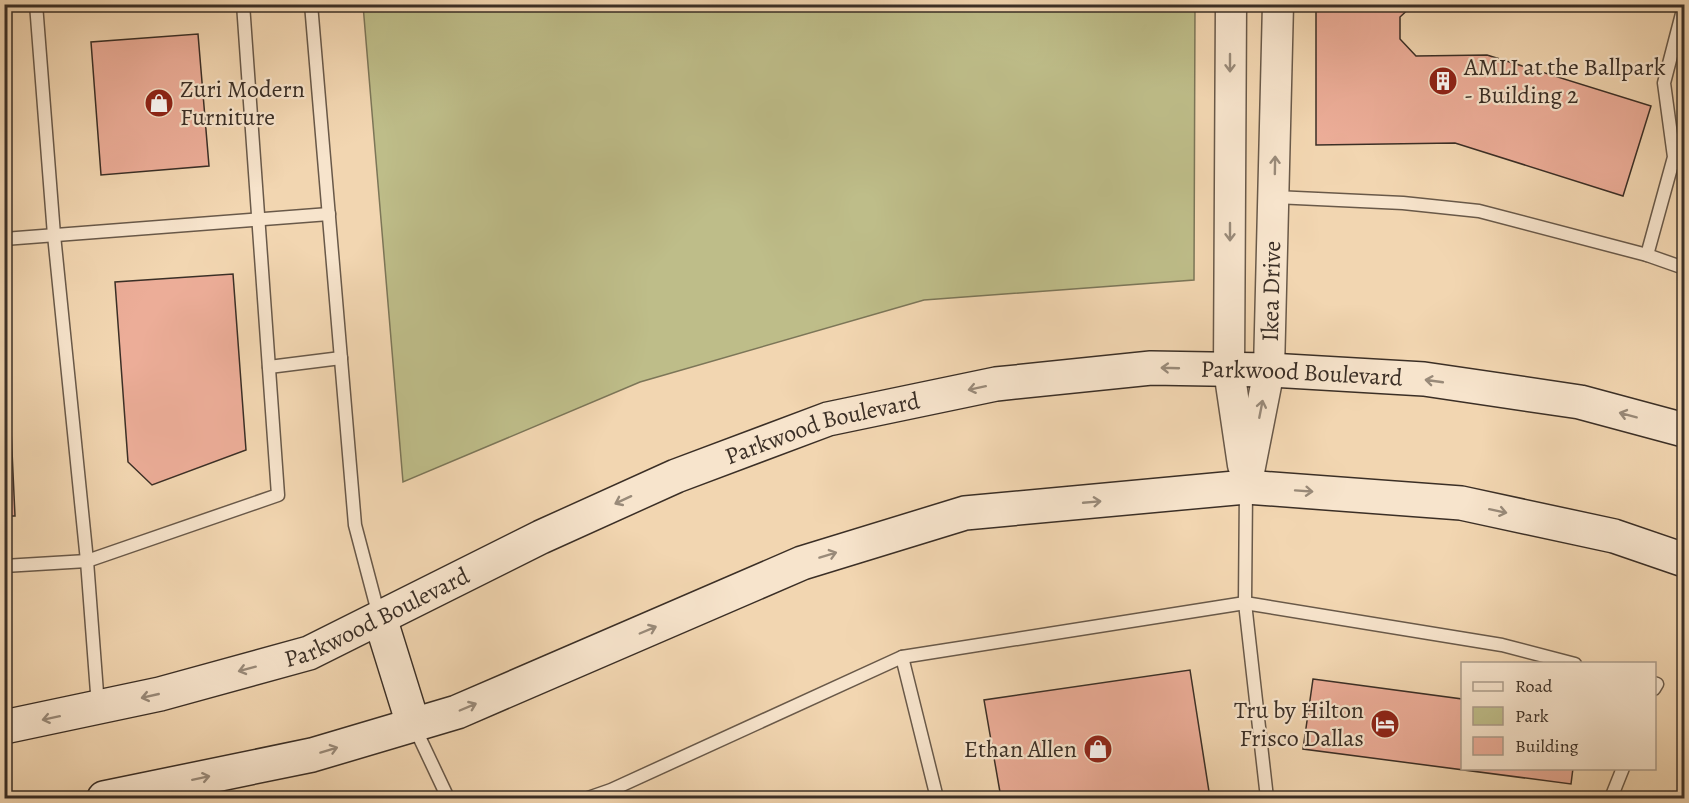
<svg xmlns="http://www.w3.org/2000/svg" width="1689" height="803" viewBox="0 0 1689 803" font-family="Alegreya,serif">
	<rect width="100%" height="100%" fill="#f2d6b1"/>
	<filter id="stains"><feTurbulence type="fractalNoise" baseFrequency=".00333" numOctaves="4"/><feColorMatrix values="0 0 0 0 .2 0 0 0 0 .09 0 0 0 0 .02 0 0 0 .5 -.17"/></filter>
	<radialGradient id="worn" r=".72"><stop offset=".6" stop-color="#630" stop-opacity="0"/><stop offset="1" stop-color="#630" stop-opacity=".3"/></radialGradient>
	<polygon fill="#bebd89" stroke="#7c7658" stroke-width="1.5" points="363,5 1195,5 1194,280 924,300 640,382 403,482"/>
	<g fill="#ecad98" stroke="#3b2f26" stroke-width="1.5">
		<polygon points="1316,4 1414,4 1400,17 1400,39 1416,56 1487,55 1651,106 1623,196 1455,143 1316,145"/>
		<polygon points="198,34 209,166 101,175 91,42"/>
		<polygon points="233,274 246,450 152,485 128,462 115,282"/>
		<polygon points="5,299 15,516 4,516 4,299"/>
		<polygon points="1190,670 1210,798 1001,798 984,700"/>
		<polygon points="1313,679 1462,699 1462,768 1573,768 1571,784 1303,749"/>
	</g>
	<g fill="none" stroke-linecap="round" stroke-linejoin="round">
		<g stroke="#695949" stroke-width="15">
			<g id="service">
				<polyline points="36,4 54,235 87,561 98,706"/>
				<polyline points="311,4 355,525 379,616"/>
				<polyline points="1275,197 1403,203 1479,211 1647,255 1684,268"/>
				<polyline points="4,239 329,214"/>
				<polyline points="1647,255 1674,157 1664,83 1684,6"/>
				<polyline points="269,367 341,358"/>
				<polyline points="1246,489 1245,603 1267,798"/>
				<polyline points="4,566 87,561 278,495 243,4"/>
				<polyline points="902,657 937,798"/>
				<polyline points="1654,683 1657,684 1654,689"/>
				<polyline points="414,726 448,798"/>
				<polyline points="588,798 611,790 902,657 1245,603 1502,645 1575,664"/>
				<polyline points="1611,798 1623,768"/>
			</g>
		</g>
		<g stroke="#695949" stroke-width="33">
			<g id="tertiary">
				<polyline points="1231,4 1229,370 1243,465"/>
				<path id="s1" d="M1246,487l23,-117 9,-366"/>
			</g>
		</g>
		<g stroke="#3b2f26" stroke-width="36">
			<g id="secondary">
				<polyline points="380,618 413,724"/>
				<path id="s2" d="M4,727l156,-33 149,-41 232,-116 135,-61 152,-57 168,-35 155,-16 118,2 155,9 156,23 104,28"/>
				<polyline points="104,798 312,755 457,712 802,563 965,513 1246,487 1461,503 1614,536 1684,560"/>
			</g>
		</g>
		<use href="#service" stroke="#f7e4cc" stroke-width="12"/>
		<use href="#tertiary" stroke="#f7e4cc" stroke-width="30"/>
		<use href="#secondary" stroke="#f7e4cc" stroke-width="33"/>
	</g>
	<defs><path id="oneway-shaft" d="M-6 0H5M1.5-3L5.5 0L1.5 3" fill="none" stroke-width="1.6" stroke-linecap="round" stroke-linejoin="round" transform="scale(1.5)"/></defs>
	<g stroke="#998a79">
		<use href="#oneway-shaft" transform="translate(1230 63) rotate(90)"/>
		<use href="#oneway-shaft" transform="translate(1275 165) rotate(-89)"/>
		<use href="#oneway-shaft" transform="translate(1230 232) rotate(90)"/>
		<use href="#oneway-shaft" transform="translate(1170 368) rotate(-178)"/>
		<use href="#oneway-shaft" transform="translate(1434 381) rotate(-172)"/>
		<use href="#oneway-shaft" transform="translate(977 388) rotate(168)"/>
		<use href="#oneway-shaft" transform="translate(1261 409) rotate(-79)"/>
		<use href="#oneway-shaft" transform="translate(1628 415) rotate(-165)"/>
		<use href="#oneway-shaft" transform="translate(1304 491) rotate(4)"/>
		<use href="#oneway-shaft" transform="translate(623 500) rotate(155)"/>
		<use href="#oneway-shaft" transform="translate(1092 502) rotate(-5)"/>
		<use href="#oneway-shaft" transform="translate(1498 511) rotate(12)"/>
		<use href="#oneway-shaft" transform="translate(828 555) rotate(-17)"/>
		<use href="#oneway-shaft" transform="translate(648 630) rotate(-23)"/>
		<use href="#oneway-shaft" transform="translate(247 669) rotate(165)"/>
		<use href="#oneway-shaft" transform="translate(150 696) rotate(167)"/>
		<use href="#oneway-shaft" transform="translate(468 707) rotate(-23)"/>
		<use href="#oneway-shaft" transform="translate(51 718) rotate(168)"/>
		<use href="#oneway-shaft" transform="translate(329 750) rotate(-17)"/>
		<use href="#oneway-shaft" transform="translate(201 778) rotate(-12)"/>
	</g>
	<defs>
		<g id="building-disc" transform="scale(1.5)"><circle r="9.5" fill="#8f2418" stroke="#f7e4cc"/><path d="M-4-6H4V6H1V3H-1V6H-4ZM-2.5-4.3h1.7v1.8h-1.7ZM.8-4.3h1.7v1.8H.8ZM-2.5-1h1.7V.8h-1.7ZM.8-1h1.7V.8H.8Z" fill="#fff"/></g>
		<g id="shop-disc" transform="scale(1.5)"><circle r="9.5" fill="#8f2418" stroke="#f7e4cc"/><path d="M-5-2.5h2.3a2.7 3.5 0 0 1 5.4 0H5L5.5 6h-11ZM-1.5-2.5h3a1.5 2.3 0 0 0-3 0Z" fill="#fff"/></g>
		<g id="hotel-disc" transform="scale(1.5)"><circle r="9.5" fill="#8f2418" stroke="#f7e4cc"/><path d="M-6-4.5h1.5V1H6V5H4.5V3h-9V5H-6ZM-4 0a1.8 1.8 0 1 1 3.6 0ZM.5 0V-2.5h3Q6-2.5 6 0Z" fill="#fff"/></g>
	</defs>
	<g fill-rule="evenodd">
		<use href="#building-disc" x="1443" y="81"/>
		<use href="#shop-disc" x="159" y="103"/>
		<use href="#hotel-disc" x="1385" y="724"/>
		<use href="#shop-disc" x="1098" y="749"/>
	</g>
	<g text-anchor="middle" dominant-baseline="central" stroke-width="4.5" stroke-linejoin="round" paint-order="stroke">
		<g font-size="24" fill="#3b2f26" stroke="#f7e4cc" text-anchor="start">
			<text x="1464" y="67">AMLI at the Ballpark<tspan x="1464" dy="28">- Building 2</tspan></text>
			<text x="180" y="89">Zuri Modern<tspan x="180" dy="28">Furniture</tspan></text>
			<text x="1364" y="710" text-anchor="end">Tru by Hilton<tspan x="1364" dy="28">Frisco Dallas</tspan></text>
			<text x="1077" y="749" text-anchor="end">Ethan Allen</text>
		</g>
		<g font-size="24" fill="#3b2f26" stroke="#f7e4cc">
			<text stroke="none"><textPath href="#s1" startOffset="198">Ikea Drive</textPath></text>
			<text stroke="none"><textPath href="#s2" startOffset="1362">Parkwood Boulevard</textPath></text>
			<text stroke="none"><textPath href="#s2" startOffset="876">Parkwood Boulevard</textPath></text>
			<text stroke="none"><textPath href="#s2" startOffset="390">Parkwood Boulevard</textPath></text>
		</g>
	</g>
	<rect width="1689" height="803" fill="none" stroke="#f2d6b1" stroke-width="24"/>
	<rect x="6" y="6" width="1677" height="791" fill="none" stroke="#3b2f26" stroke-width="3"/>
	<rect x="12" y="12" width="1665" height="779" fill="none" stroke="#3b2f26" stroke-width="1.5"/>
	<rect x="1461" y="662" width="195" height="108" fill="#f7e4cc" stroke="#ac9c8a" stroke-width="1.5"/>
	<rect x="1473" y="682" width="30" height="9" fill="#f7e4cc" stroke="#ac9c8a" stroke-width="1.5"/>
	<text x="1515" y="692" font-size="18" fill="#3b2f26">Road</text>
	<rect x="1473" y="707" width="30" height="18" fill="#bebd89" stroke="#ac9c8a" stroke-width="1.5"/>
	<text x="1515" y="722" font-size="18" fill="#3b2f26">Park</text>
	<rect x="1473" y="737" width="30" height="18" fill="#ecad98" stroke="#ac9c8a" stroke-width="1.5"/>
	<text x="1515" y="752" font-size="18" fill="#3b2f26">Building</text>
	<rect width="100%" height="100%" filter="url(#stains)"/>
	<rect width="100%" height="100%" fill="url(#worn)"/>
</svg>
